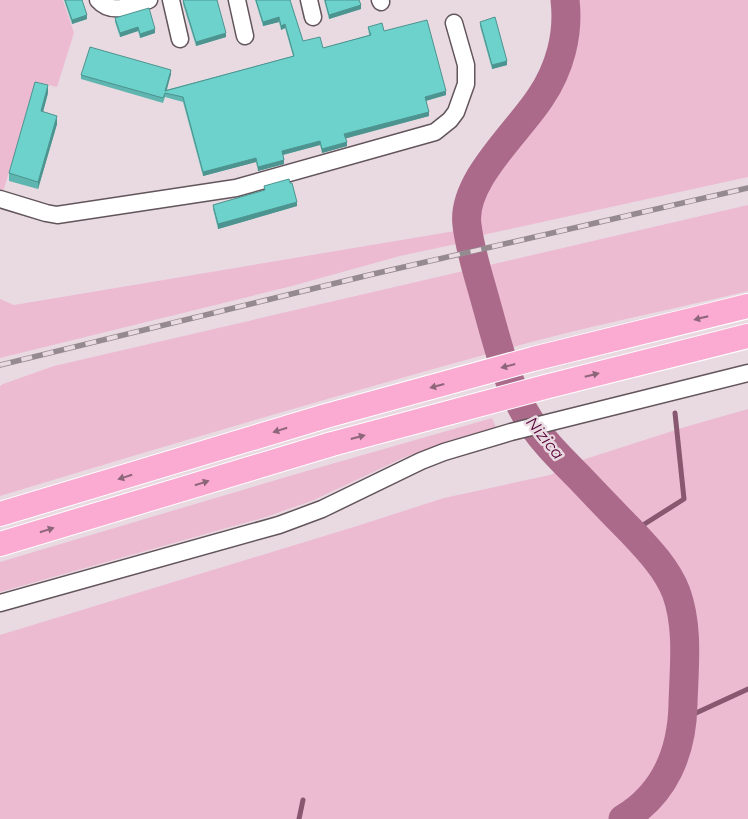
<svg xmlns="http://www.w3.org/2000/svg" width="748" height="819" viewBox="0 0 748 819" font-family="Montserrat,sans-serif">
	<rect width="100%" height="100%" fill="#e9dae1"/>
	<g fill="#ecbbd2">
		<polygon points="0,0 63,0 74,33 57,87 36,82 3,192 0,191"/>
		<path d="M575,0h173v177l-270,59c-3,-17 -1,-30 5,-47 43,-60 100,-107 92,-189z"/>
		<path d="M748,205v86c-74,18 -150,33 -224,53 -175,48 -350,99 -524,152v-110l3,-2 51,-18z"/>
		<polygon points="455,231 456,244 400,256 292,286 0,358 0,299 14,305"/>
		<polygon points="748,409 748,819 0,819 0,635 357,526 444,498 550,475 579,461 685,427"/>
		<polygon points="492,418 496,427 448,441 403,458 314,500 266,517 0,592 0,562 286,477"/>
	</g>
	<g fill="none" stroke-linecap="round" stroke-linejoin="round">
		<g stroke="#885870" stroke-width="5">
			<polyline points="632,532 684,499 675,413"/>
			<polyline points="683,719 748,689"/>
			<polyline points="299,819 303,800"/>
		</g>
		<path stroke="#ac6a8b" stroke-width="29" d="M565,0c4,34 -5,69 -25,98 -23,35 -79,84 -73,127 3,26 12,52 19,78 10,35 20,78 39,110 13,23 33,43 51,61 19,20 37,39 56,58 17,18 35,37 44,60 13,35 8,76 7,112 -1,48 -18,90 -60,115"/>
		<g stroke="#62555b" stroke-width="19">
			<g id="minor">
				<path d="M98,0c14,16 34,5 51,0"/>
				<polyline points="171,0 180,39"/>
				<polyline points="237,0 245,36"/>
				<polyline points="309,0 313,17"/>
				<polyline points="380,0 381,2"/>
				<polyline points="0,199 46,213 57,215 236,188 435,132 450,120 456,112 466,84 466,65 454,23"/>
				<polyline points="0,603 279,525 322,509 421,461 444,452 511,432 748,373"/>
			</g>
		</g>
		<g stroke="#fff" stroke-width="26">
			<g id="highway">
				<polyline points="0,514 326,416 533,359 748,306"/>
				<polyline points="0,544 332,444 545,387 748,336"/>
			</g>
		</g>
		<use href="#minor" stroke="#fff" stroke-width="16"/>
		<use href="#highway" stroke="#fbaad2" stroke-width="24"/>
		<g stroke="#958a8f" stroke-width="5.5">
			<polyline id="rail" points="0,365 369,275 748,188"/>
		</g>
		<use href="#rail" stroke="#e9dae1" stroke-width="4" stroke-dasharray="11" stroke-linecap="butt"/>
	</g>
	<g fill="#5fb5af">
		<polygon points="64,0 82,0 87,19 72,24"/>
		<polygon points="183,0 226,37 196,46 183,4"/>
		<polygon points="255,0 290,0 303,41 323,48 369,35 368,27 384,31 446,95 426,101 429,116 345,138 347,146 322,153 320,145 283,155 284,164 258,171 256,162 203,176 183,102 165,97 163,103 81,79 81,75 171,74 166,90 293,56 285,28 281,30 279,22 263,26"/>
		<polygon points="324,0 359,0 361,9 329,19"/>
		<polygon points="115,18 155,33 140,38 138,31 120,37 115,22"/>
		<polygon points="480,22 507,65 492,69 480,26"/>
		<polygon points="48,93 43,112 57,124 38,189 9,181 9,173"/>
		<polygon points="264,186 297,206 218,229 213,209 213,205 264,191"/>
	</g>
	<g fill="#4d938f">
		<polygon points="361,5 361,9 329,19 329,15"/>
		<polygon points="87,15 87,19 72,24 72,20"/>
		<polygon points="279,17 279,22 263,26 263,22"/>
		<polygon points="285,24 285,28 281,30 281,26"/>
		<polygon points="138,27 138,31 120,37 120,33"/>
		<polygon points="155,29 155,33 140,38 140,34"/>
		<polygon points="226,33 226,37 196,46 196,42"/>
		<polygon points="507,61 507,65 492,69 492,65"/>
		<polygon points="171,70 171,74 166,93 165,91"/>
		<polygon points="48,85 48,93 41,119 41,111"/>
		<polygon points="446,91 446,95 425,101 425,97"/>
		<polygon points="429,112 429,116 344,139 344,134"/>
		<polygon points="57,116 57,124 38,189 38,182"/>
		<polygon points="320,141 320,145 282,155 282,151"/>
		<polygon points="347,142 347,146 322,153 322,149"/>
		<polygon points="256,158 256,162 203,176 203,172"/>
		<polygon points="284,160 284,164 258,171 258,167"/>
		<polygon points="297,202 297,206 218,229 218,224"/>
	</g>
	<g fill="#6ed2cc" stroke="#4d938f">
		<polygon points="65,0 82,0 87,15 72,20"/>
		<polygon points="183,0 217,0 226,33 196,42"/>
		<polygon points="256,0 290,0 303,41 320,37 323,48 371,35 368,27 382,23 384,31 427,20 446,91 425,97 429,112 344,134 347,142 322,149 320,141 282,151 284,160 258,167 256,158 203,172 183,97 165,93 163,98 81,75 90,47 171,70 165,91 294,56 285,24 281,26 279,17 263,22"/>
		<polygon points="325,0 359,0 361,5 329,15"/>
		<polygon points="149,8 155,29 140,34 138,27 120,33 115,18"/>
		<polygon points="495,17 507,61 492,65 480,22"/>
		<polygon points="35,82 48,85 41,111 57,116 38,182 9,173"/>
		<polygon points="289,179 290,183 292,183 297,202 218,224 213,205 265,190 264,186"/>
	</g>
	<defs><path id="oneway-solid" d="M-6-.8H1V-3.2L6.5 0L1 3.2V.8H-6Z" transform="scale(1.25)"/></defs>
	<g fill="#8e6679">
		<use href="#oneway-solid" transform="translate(701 318) rotate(166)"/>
		<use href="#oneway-solid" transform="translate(508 366) rotate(165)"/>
		<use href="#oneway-solid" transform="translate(592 375) rotate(-14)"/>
		<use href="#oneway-solid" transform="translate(437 386) rotate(165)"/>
		<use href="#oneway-solid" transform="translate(280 430) rotate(163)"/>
		<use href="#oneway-solid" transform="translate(358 437) rotate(-15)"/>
		<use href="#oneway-solid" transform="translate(125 477) rotate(163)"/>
		<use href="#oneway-solid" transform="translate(202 483) rotate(-17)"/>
		<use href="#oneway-solid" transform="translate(47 530) rotate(-17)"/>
	</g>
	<g text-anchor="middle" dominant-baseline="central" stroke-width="5" stroke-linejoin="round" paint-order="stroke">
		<g font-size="16" font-style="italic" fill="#580339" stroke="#e9dae1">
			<text transform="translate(545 438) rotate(51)">Nizica</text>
		</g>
	</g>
</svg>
